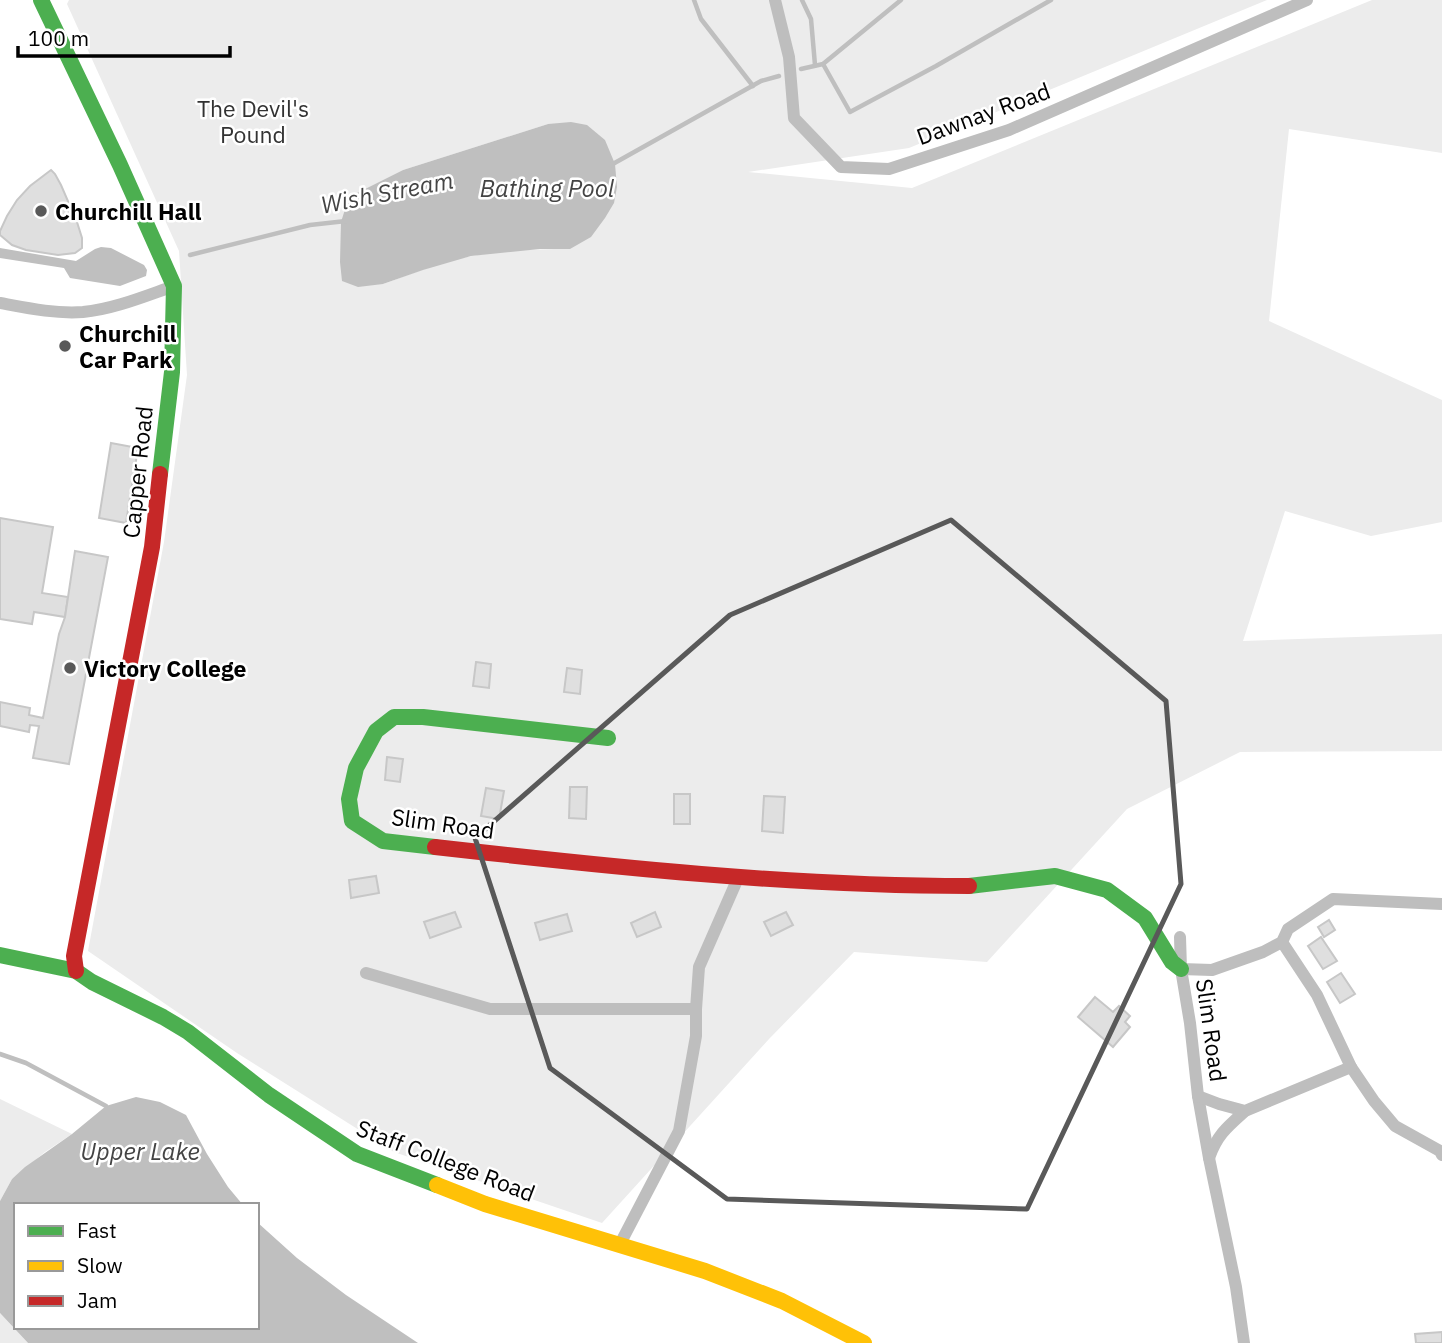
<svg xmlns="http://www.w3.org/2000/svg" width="1442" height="1343" viewBox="0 0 1442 1343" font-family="'IBM Plex Sans',sans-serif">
	<rect width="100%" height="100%" fill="#fff"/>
	<g fill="#ececec" fill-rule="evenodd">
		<path d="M69,0h1198l-358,148 -161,24 164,16 460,-188h70v153l-153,-24 -20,192 173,79v122l-71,14 -86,-25 -42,130 199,-7v117l-202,1 -113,57 -140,153 -133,-10 -85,87 -167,184 -208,-71 -157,-99 -149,-102 76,-409 23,-167 -8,-124 -112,-247zM548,124l22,125c-31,0 -68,1 -98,7 -30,5 -60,18 -89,28l-34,-87 54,-27z"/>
		<polygon points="0,1099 72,1134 45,1152 12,1179 0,1201"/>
		<polygon points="0,1313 28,1343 0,1343"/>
	</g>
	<g fill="#bfbfbf">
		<polygon points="571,122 587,125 605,140 615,164 617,187 614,203 605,218 591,237 570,249 540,249 471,256 423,270 383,284 358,287 342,281 340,262 341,222 349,197 403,170 548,124"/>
		<polygon points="101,247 111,248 144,265 147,270 146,276 120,286 70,278 64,268 0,258 0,248 76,261 95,249"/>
		<polygon points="136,1097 160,1102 186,1115 207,1154 228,1187 243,1205 16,1205 16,1327 257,1327 257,1222 297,1258 346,1295 418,1343 28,1343 0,1313 0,1201 12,1179 25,1167 72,1134 106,1106"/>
	</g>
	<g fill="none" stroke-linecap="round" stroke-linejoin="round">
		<g stroke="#bfbfbf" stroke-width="4.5">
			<polyline points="694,0 701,19 753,86"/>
			<polyline points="802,0 811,19 815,65"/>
			<polyline points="823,64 850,112 936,66 1051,0"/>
			<polyline points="801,69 823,64 901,0"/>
			<polyline points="611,165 761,81 779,76"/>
			<polyline points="190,255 310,225 346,221"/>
			<polyline points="0,1054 26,1063 106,1106"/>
		</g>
	</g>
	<g fill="#dfdfdf" stroke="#c7c7c7" stroke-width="2">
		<polygon points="51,170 55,174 61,185 77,222 82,238 82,248 75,253 58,255 26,250 12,245 0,235 0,231 7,216 17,200 30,186"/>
		<polygon points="111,443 138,448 126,523 99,518"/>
		<polygon points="0,518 53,527 42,593 68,597 65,617 34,612 32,624 0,619"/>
		<polygon points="75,551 108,557 69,764 33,758 39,726 30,725 29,732 0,726 0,702 30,708 29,715 43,718 59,634 65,617"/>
		<polygon points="476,662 491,664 489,688 473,686"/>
		<polygon points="567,668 582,670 580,694 564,692"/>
		<polygon points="387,757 403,759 400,782 385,780"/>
		<polygon points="570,787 587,787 586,819 569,818"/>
		<polygon points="486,788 504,791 499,819 481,816"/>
		<rect x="674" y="794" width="16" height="30"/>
		<polygon points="764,796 785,797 783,833 762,831"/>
		<polygon points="376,876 379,893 351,898 349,880"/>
		<polygon points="455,912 461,927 430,938 424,922"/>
		<polygon points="655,912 661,927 637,937 631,923"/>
		<polygon points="786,912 793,925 771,936 764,922"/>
		<polygon points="567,914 572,931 540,940 535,923"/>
		<polygon points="1329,920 1335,930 1324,937 1318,927"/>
		<polygon points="1321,937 1337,961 1323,969 1308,946"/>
		<polygon points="1341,973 1355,994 1340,1003 1327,982"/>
		<polygon points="1095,997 1113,1012 1119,1006 1130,1016 1125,1022 1130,1027 1113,1047 1078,1017"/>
		<polygon points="1442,1332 1442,1343 1416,1343 1415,1334"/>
	</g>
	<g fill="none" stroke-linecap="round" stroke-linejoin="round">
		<g stroke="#bebebe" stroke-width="12">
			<polyline points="775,0 789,57 794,118 841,167 889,169 1009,130 1307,0"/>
			<path d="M0,303c27,5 55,11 83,9 31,-3 62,-16 91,-26"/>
			<polyline points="1180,937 1181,969 1190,1023 1198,1096 1209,1158 1236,1287 1244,1343"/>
			<polyline points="1181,969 1212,970 1263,952 1282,942 1288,929 1333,899 1442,904"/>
			<polyline points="366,973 490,1009 696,1009"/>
			<polyline points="1351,1067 1374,1101 1395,1126 1440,1151 1442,1155"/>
			<polyline points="1198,1096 1219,1104 1245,1111 1351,1067 1317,995 1282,942"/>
			<path d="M1209,1158c8,-23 18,-31 36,-47"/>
			<polyline points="620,1244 679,1131 696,1036 696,1009 699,967 738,878"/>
		</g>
		<g stroke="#4caf50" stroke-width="16">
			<polyline points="41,0 120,165 174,286 172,372 160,474"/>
			<polyline points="435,847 383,841 352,821 349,799 356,768 376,731 394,717 423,717 608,738"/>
			<polyline points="969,886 1055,876 1107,890 1145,918 1172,962 1181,969"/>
			<polyline points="0,955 76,971 92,982 163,1017 188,1032 269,1095 357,1154 437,1185"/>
		</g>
		<polyline stroke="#ffc107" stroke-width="16" points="437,1185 485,1204 705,1271 782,1301 864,1343"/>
		<g stroke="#c62828" stroke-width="16">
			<path d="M435,847c177,20 355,39 534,39"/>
			<polyline points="76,971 74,956 152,547 160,474"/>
		</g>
	</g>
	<path fill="none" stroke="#595959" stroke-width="5" stroke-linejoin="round" d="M951,520l215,181 15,183 -154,325 -300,-10 -177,-131 -75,-230 255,-223z"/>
	<g fill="#595959" stroke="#fff" stroke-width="2.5">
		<circle cx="41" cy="211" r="7"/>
		<circle cx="65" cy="346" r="7"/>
		<circle cx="70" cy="668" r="7"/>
	</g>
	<g text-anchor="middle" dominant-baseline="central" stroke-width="5" stroke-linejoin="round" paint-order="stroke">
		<g font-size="23" fill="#333" stroke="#fff">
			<text x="253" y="108">The Devil's<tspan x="253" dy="26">Pound</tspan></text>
		</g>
		<g font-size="23" fill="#000" stroke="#fff">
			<text transform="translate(983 113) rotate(-20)">Dawnay Road</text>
			<text transform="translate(137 472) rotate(-84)">Capper Road</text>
			<text transform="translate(443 823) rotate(8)">Slim Road</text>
			<text transform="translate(1212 1030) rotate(82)">Slim Road</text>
			<text transform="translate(446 1160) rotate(21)">Staff College Road</text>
		</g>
		<g font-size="23" font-weight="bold" fill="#000" stroke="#fff" text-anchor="start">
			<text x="55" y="211">Churchill Hall</text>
			<text x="79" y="333">Churchill<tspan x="79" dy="26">Car Park</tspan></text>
			<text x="84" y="668">Victory College</text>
		</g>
		<g font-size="24" font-style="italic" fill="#444" stroke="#fff">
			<text x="547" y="188">Bathing Pool</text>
			<text transform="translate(387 192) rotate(-11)">Wish Stream</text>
			<text x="140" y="1151">Upper Lake</text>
		</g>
	</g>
	<rect x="14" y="1203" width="245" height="126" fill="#ffffff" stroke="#999999" stroke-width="2"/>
	<rect x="28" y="1226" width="35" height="10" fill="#4caf50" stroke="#999999" stroke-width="2"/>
	<text x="77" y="1238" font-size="21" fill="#000000">Fast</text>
	<rect x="28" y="1261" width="35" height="10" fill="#ffc107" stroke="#999999" stroke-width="2"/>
	<text x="77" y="1273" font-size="21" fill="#000000">Slow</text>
	<rect x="28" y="1296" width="35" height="10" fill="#c62828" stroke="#999999" stroke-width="2"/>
	<text x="77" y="1308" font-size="21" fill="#000000">Jam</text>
	<path d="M18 46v10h212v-10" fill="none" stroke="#000000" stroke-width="3.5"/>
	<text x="28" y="46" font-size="21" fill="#000000" stroke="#ffffff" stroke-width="5" paint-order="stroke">100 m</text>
</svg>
